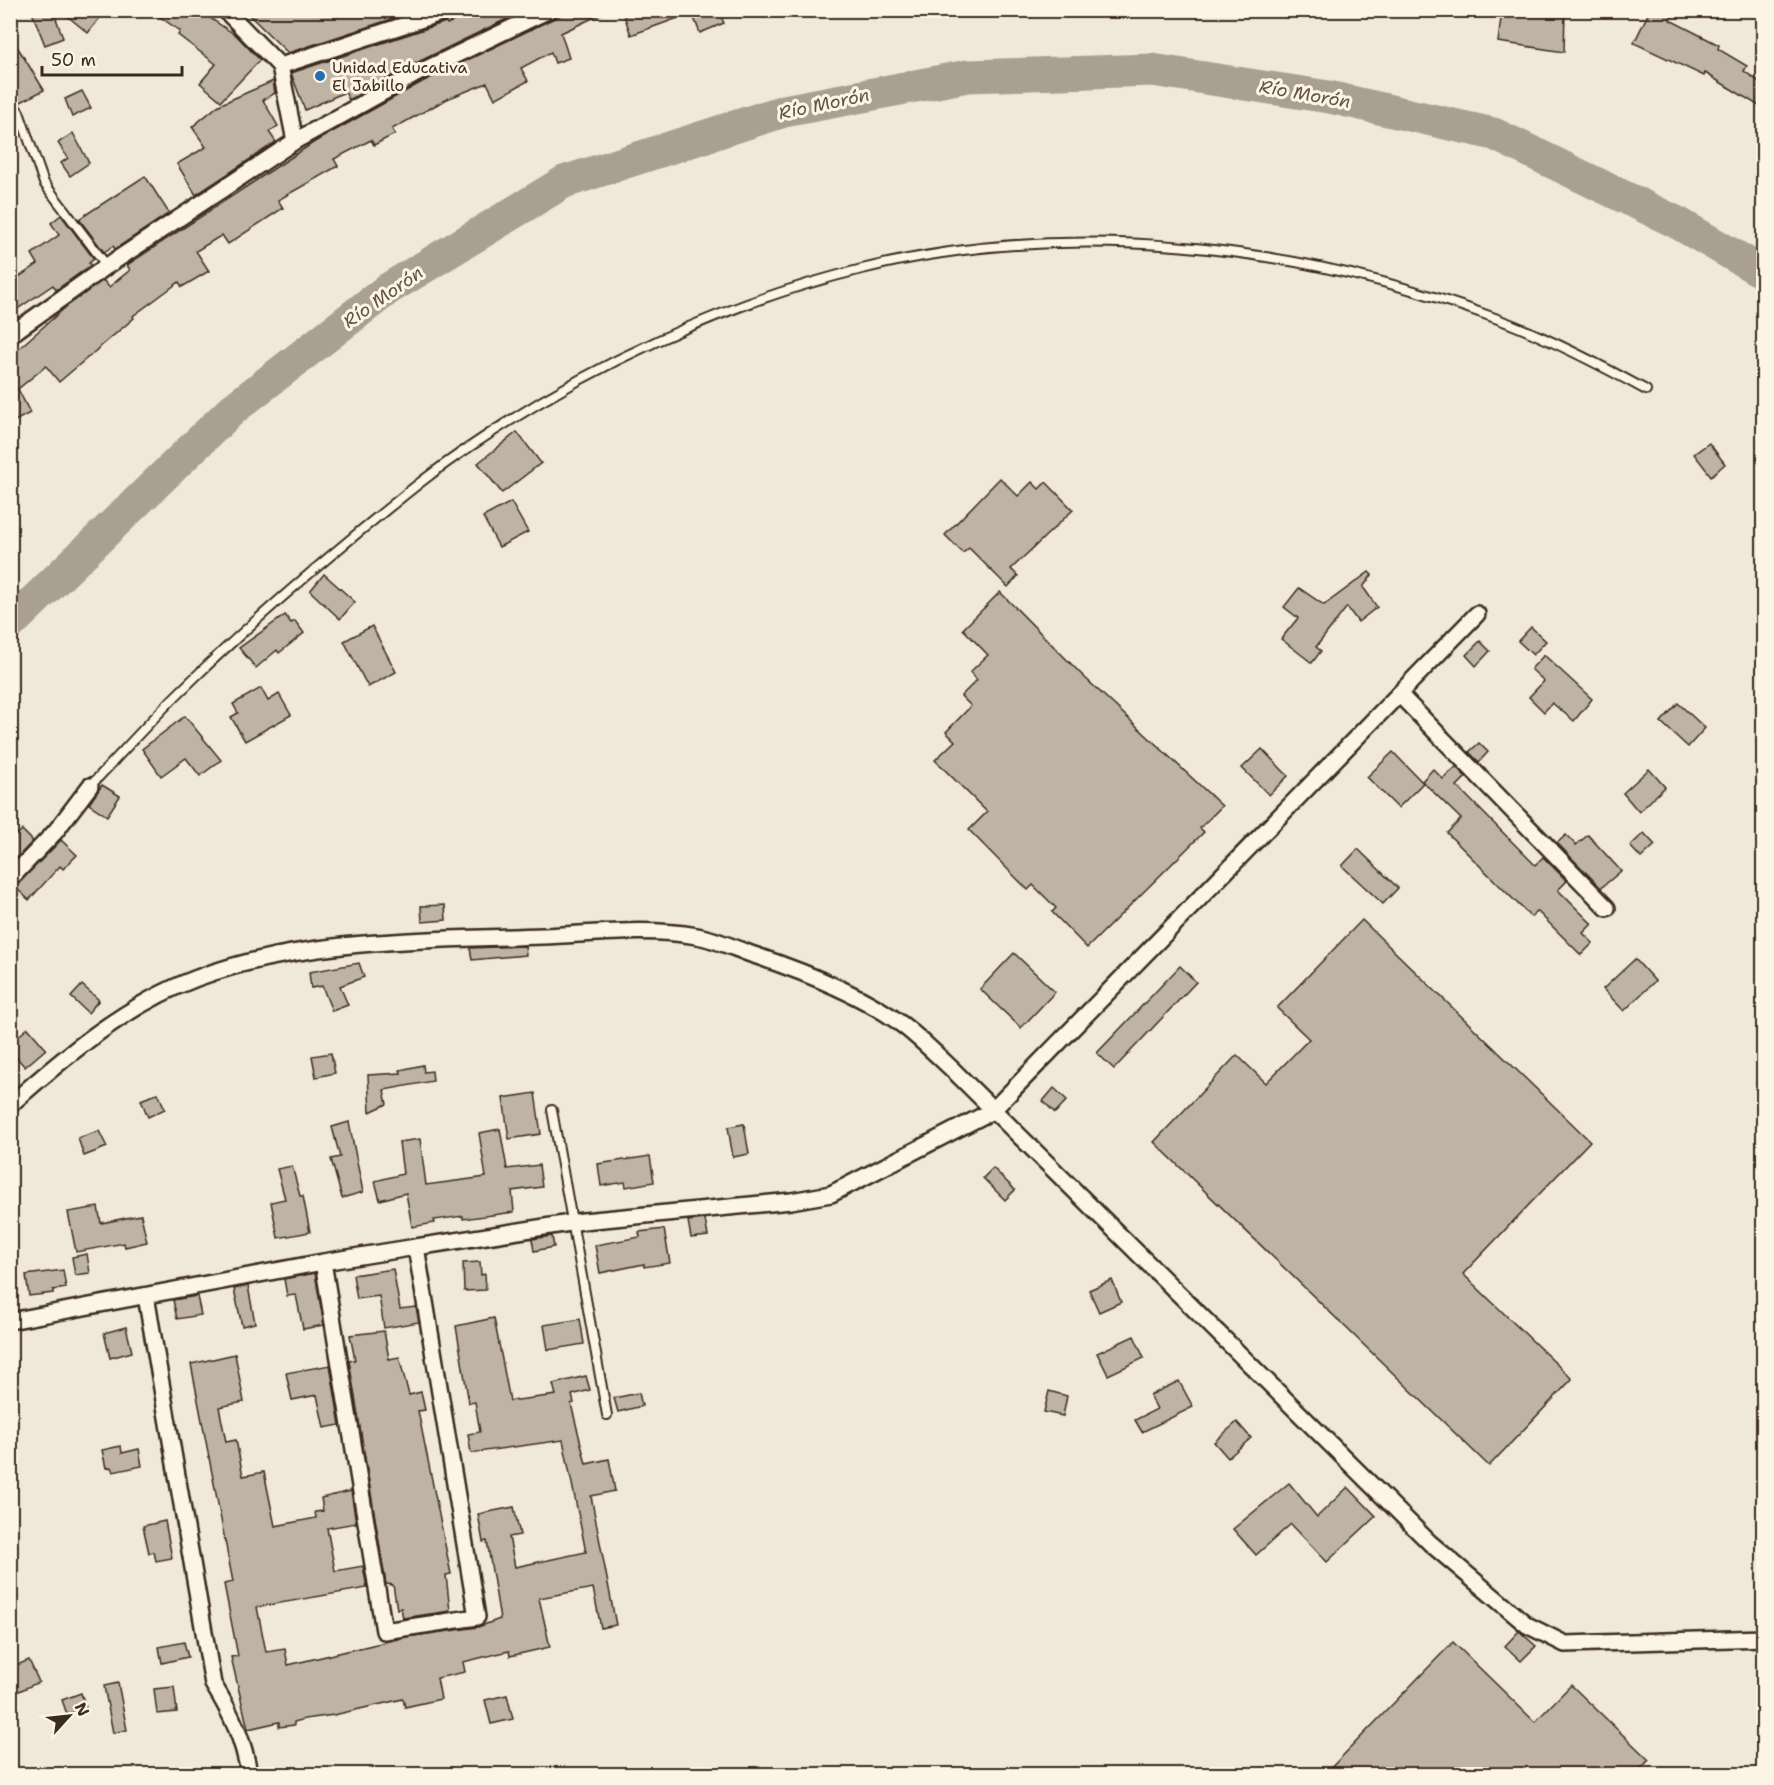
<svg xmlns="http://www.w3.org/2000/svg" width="1774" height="1785" viewBox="0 0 1774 1785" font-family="'Shantell Sans',sans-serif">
	<rect width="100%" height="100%" fill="#f0e9d9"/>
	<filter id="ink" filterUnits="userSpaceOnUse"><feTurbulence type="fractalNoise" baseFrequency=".0167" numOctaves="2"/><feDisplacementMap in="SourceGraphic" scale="12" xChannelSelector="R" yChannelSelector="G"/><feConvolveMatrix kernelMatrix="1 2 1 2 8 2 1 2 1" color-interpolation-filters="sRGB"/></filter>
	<g filter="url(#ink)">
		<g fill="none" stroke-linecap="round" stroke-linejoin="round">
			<polyline stroke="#aaa091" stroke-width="33" points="10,624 233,409 388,289 564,182 784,111 968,76 1152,70 1329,97 1494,134 1678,223 1764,273"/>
		</g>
		<g fill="#beb3a4" stroke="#3b2a1e" stroke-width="1.5">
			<polygon points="31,10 53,10 63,38 45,45"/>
			<polygon points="60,10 106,10 88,33"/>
			<polygon points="150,10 198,10 237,36 260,60 221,101 200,83 216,64 178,35 180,31"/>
			<polygon points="244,10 405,10 407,14 288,53"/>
			<polygon points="476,10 525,10 414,64 349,100 345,92 305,110 291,73 446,22 447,24"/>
			<polygon points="571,10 610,10 561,33 569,58 555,63 551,52 521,68 528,81 495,99 487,83 447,99 392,129 395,134 374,145 371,140 334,159 338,166 278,200 283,208 228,244 222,235 196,251 209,271 182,287 179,282 133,316 134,318 59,382 46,366 18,389 30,413 15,421 10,411 10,356 67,306 103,280 109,287 130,270 127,265 316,141 422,82"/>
			<polygon points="622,10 718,10 724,23 700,33 692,13 631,35"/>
			<polygon points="1502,10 1565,10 1564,52 1498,42"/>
			<polygon points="1650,10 1660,10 1672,16 1670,20 1719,45 1718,49 1747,66 1744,71 1764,85 1764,109 1705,73 1704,76 1634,43"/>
			<polygon points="10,35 44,90 19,103 10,86"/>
			<polygon points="273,81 275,93 263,100 278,126 269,132 276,142 196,195 177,164 206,147 192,127 219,105"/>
			<polygon points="82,91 91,108 72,117 65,99"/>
			<polygon points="73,133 89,163 70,176 61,163 68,158 58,143"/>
			<polygon points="145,176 169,213 115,249 113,246 104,252 79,219"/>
			<polygon points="61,215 94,259 89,263 91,265 56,290 53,285 10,314 10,283 38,264 32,254 59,235 51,223"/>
			<polygon points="517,432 541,463 502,493 478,463"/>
			<polygon points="1709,443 1725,464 1711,476 1694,454"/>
			<polygon points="1000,478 1018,496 1032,482 1039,489 1046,482 1073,510 1011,569 1018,576 1008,587 969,548 963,553 945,535"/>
			<polygon points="511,502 528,532 499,547 483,517"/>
			<polygon points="1369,572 1372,575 1363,587 1377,607 1358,622 1347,607 1316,647 1321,651 1312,663 1281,639 1298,618 1284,607 1299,588 1324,605"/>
			<polygon points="324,574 355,602 340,619 310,591"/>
			<polygon points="1000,592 1083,676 1222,806 1200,828 1204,832 1087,948 1052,912 1056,908 1033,885 1028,890 969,830 987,812 935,760 955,741 946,732 971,706 961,696 977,680 970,672 988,655 963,629"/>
			<polygon points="285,615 291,623 295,621 304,633 279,653 277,650 256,668 239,648"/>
			<polygon points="372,626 396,672 368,687 344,641"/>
			<polygon points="1531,627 1546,641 1533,655 1518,641"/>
			<polygon points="1480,641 1490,651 1476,666 1466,655"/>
			<polygon points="1544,655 1592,699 1574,721 1552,703 1544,712 1529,697 1544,681 1531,669"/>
			<polygon points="261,688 268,701 279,694 291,715 245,741 231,717 238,713 233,704"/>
			<polygon points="1678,703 1705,728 1688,747 1661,722"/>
			<polygon points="185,716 221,760 200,776 186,758 161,776 142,749"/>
			<polygon points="1479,743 1488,752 1479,762 1469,752"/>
			<polygon points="1262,749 1288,776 1269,795 1242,768"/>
			<polygon points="1393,752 1423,783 1398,808 1367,777"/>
			<polygon points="1456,767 1466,777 1457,786 1535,865 1543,857 1567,881 1558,890 1592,924 1583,933 1593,943 1581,955 1537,911 1531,917 1447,833 1461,819 1422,781 1433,769 1443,779"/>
			<polygon points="1649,769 1665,787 1639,812 1623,793"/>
			<polygon points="102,785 120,796 107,816 89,804"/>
			<polygon points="22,830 33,841 13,862 10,841"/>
			<polygon points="1644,833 1655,845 1641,858 1630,846"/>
			<polygon points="1566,835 1576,845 1588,835 1621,871 1601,888 1557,843"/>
			<polygon points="61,840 77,855 63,869 60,866 29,900 15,887"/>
			<polygon points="1358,849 1398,888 1383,904 1342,866"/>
			<polygon points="445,905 446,920 422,922 421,906"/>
			<polygon points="1362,920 1590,1141 1463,1274 1572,1379 1489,1466 1154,1142 1237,1055 1266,1083 1309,1039 1277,1008"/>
			<polygon points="525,946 526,955 472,960 470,948"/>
			<polygon points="1014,953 1055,992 1021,1028 980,989"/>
			<polygon points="1635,959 1655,981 1624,1011 1603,989"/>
			<polygon points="359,963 364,977 340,986 348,1005 332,1011 322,986 311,988 309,972"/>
			<polygon points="1180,966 1196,982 1114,1069 1097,1053"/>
			<polygon points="82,985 99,1000 88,1013 71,997"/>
			<polygon points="28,1028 46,1049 25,1067 10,1050 10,1043"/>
			<polygon points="331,1053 335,1073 316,1077 312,1056"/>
			<polygon points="423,1065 424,1072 432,1071 433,1081 384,1090 387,1104 370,1112 368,1075 401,1073 400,1070"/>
			<polygon points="1054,1088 1067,1100 1055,1113 1043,1101"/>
			<polygon points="158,1093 165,1109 148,1117 141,1100"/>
			<polygon points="535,1093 541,1134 509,1139 503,1098"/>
			<polygon points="349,1122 363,1192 342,1198 331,1159 340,1157 332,1127"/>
			<polygon points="744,1124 749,1154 733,1157 728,1127"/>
			<polygon points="500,1129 507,1169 539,1165 542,1187 512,1191 514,1212 463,1219 463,1216 434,1220 435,1223 412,1227 406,1193 380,1200 375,1181 403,1174 399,1142 420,1139 426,1185 486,1177 479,1133"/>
			<polygon points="99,1131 107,1147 84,1156 78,1138"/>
			<polygon points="650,1156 654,1182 626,1187 625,1182 601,1186 598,1164"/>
			<polygon points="292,1166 300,1196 303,1196 310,1232 278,1238 271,1202 285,1199 277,1169"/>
			<polygon points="993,1168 1015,1190 1005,1200 983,1178"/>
			<polygon points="98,1207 101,1223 141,1215 147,1242 125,1247 124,1243 76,1252 68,1212"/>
			<polygon points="705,1219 708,1236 691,1238 688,1221"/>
			<polygon points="664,1229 670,1263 644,1267 644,1264 600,1273 595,1245 640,1237 639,1232"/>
			<polygon points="552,1236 554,1247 534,1251 532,1239"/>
			<polygon points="87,1254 90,1273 75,1275 72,1257"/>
			<polygon points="480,1262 481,1275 485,1274 486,1290 464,1291 463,1263"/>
			<polygon points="393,1269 400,1309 416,1307 419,1322 384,1328 379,1296 357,1299 353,1275"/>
			<polygon points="63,1270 66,1288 53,1290 53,1293 29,1296 26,1275"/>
			<polygon points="315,1273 324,1325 303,1329 296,1295 287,1296 284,1279"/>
			<polygon points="1112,1280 1121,1302 1099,1312 1089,1290"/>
			<polygon points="248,1286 255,1323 242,1326 234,1289"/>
			<polygon points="197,1296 201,1315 177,1319 173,1300"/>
			<polygon points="494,1318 510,1401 556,1395 553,1384 586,1376 590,1390 572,1395 574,1403 571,1404 586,1464 609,1459 615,1491 591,1496 616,1625 601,1628 593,1588 539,1598 550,1647 510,1656 509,1651 463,1662 465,1672 437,1678 441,1699 405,1707 403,1699 334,1715 305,1719 294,1722 294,1725 279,1727 279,1722 248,1729 231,1657 238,1656 224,1584 233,1582 191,1364 235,1354 244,1402 219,1407 226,1442 236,1440 243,1476 264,1472 275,1526 316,1518 315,1512 323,1511 321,1498 351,1491 356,1523 327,1528 335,1571 363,1566 367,1588 257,1607 266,1652 285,1649 288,1665 406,1637 478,1627 500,1619 487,1541 483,1542 478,1514 514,1507 520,1535 509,1537 515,1567 586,1552 563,1440 471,1453 468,1434 480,1432 475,1402 469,1403 456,1326"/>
			<polygon points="580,1319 584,1344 548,1350 544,1325"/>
			<polygon points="126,1327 132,1352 110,1358 104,1333"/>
			<polygon points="384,1331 389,1359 399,1357 409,1395 421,1392 425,1410 418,1411 451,1574 446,1575 450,1611 403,1618 401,1608 397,1609 393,1585 386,1584 349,1361 355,1360 350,1335"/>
			<polygon points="1134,1336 1144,1358 1108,1375 1097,1353"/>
			<polygon points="330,1365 340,1425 324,1428 317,1395 292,1400 286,1373"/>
			<polygon points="1179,1381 1193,1407 1142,1432 1135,1420 1157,1409 1150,1395"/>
			<polygon points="1049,1391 1067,1396 1063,1416 1044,1412"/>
			<polygon points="639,1393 642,1406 618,1412 614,1398"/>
			<polygon points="1237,1422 1251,1438 1228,1458 1214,1442"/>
			<polygon points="121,1446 122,1453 139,1449 142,1466 113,1472 111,1467 106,1468 102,1450"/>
			<polygon points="1289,1483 1317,1517 1348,1487 1376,1516 1327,1562 1291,1524 1256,1555 1233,1529"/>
			<polygon points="165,1521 172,1558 156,1561 154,1552 149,1553 143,1526"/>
			<polygon points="1519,1631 1536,1646 1521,1661 1505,1646"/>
			<polygon points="184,1642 188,1657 162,1663 159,1647"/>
			<polygon points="1453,1642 1535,1722 1571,1685 1649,1760 1635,1774 1325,1774"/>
			<polygon points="29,1660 39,1682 15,1693 10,1682 10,1668"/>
			<polygon points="118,1683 127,1730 113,1733 104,1686"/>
			<polygon points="174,1687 177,1712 157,1714 154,1689"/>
			<polygon points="81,1693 86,1708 67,1714 62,1700"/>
			<polygon points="507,1695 513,1719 491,1724 485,1700"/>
		</g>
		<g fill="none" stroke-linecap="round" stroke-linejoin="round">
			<g stroke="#3b2a1e" stroke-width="12">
				<g id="lane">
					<polyline points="10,100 19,112 44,183 107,266"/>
					<path d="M90,786c33,-34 64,-70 98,-102 54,-53 113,-104 171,-152 37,-30 72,-60 112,-86 118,-80 252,-143 391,-177 206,-51 436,-25 633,49 52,19 102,45 151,72"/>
					<polyline points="552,1110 607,1415"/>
				</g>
			</g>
			<g stroke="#3b2a1e" stroke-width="20">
				<g id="street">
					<polyline points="225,10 280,66 295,141"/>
					<polyline points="280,66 450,10"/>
					<polyline points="10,335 107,266 295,141 418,73 549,10"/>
					<polyline points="1399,694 1607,908"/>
					<polyline points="10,879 55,832 90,786"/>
					<path d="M10,1105c55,-49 117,-101 187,-127 106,-40 234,-38 346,-42 51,-2 104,-9 154,0 18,3 37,12 54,18 48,16 113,41 153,72 18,14 34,30 50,45l476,472 97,82 38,19 199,-6"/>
					<polyline points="416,1247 583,1221 791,1201 831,1194 992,1111 1477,614"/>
					<path d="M146,1296l67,388c18,29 31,56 36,90"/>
					<polyline points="10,1321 323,1262 416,1247 477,1617 384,1631 323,1262"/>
				</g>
			</g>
			<use href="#lane" stroke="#fcf5e5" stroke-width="8"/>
			<use href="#street" stroke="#fcf5e5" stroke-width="15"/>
		</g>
	</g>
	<circle fill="#1f6fb2" stroke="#fcf5e5" stroke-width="2" cx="320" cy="76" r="6"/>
	<g text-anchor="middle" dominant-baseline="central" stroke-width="6" stroke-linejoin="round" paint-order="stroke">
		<g font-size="16" fill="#3b2a1e" stroke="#fcf5e5" text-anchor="start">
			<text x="332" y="67">Unidad Educativa<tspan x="332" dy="18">El Jabillo</tspan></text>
		</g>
		<g font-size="18" font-style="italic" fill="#625346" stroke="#fcf5e5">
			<text transform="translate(1305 94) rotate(10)">Río Morón</text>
			<text transform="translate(824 104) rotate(-12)">Río Morón</text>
			<text transform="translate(383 297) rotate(-35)">Río Morón</text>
		</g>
	</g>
	<rect width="1774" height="1785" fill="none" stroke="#fcf5e5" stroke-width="36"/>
	<rect x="18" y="18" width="1738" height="1749" fill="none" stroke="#3b2a1e" stroke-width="2" filter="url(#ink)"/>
	<g transform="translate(69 1716) rotate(63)" stroke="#fcf5e5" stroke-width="4.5" paint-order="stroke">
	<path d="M0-4.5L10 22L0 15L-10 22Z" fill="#3b2a1e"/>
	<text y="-9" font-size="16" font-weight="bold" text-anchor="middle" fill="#3b2a1e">N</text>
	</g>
	<path d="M42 66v9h140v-9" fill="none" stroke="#3b2a1e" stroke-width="3"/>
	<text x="51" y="66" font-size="18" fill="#3b2a1e" stroke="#fcf5e5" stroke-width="4.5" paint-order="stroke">50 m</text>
</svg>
